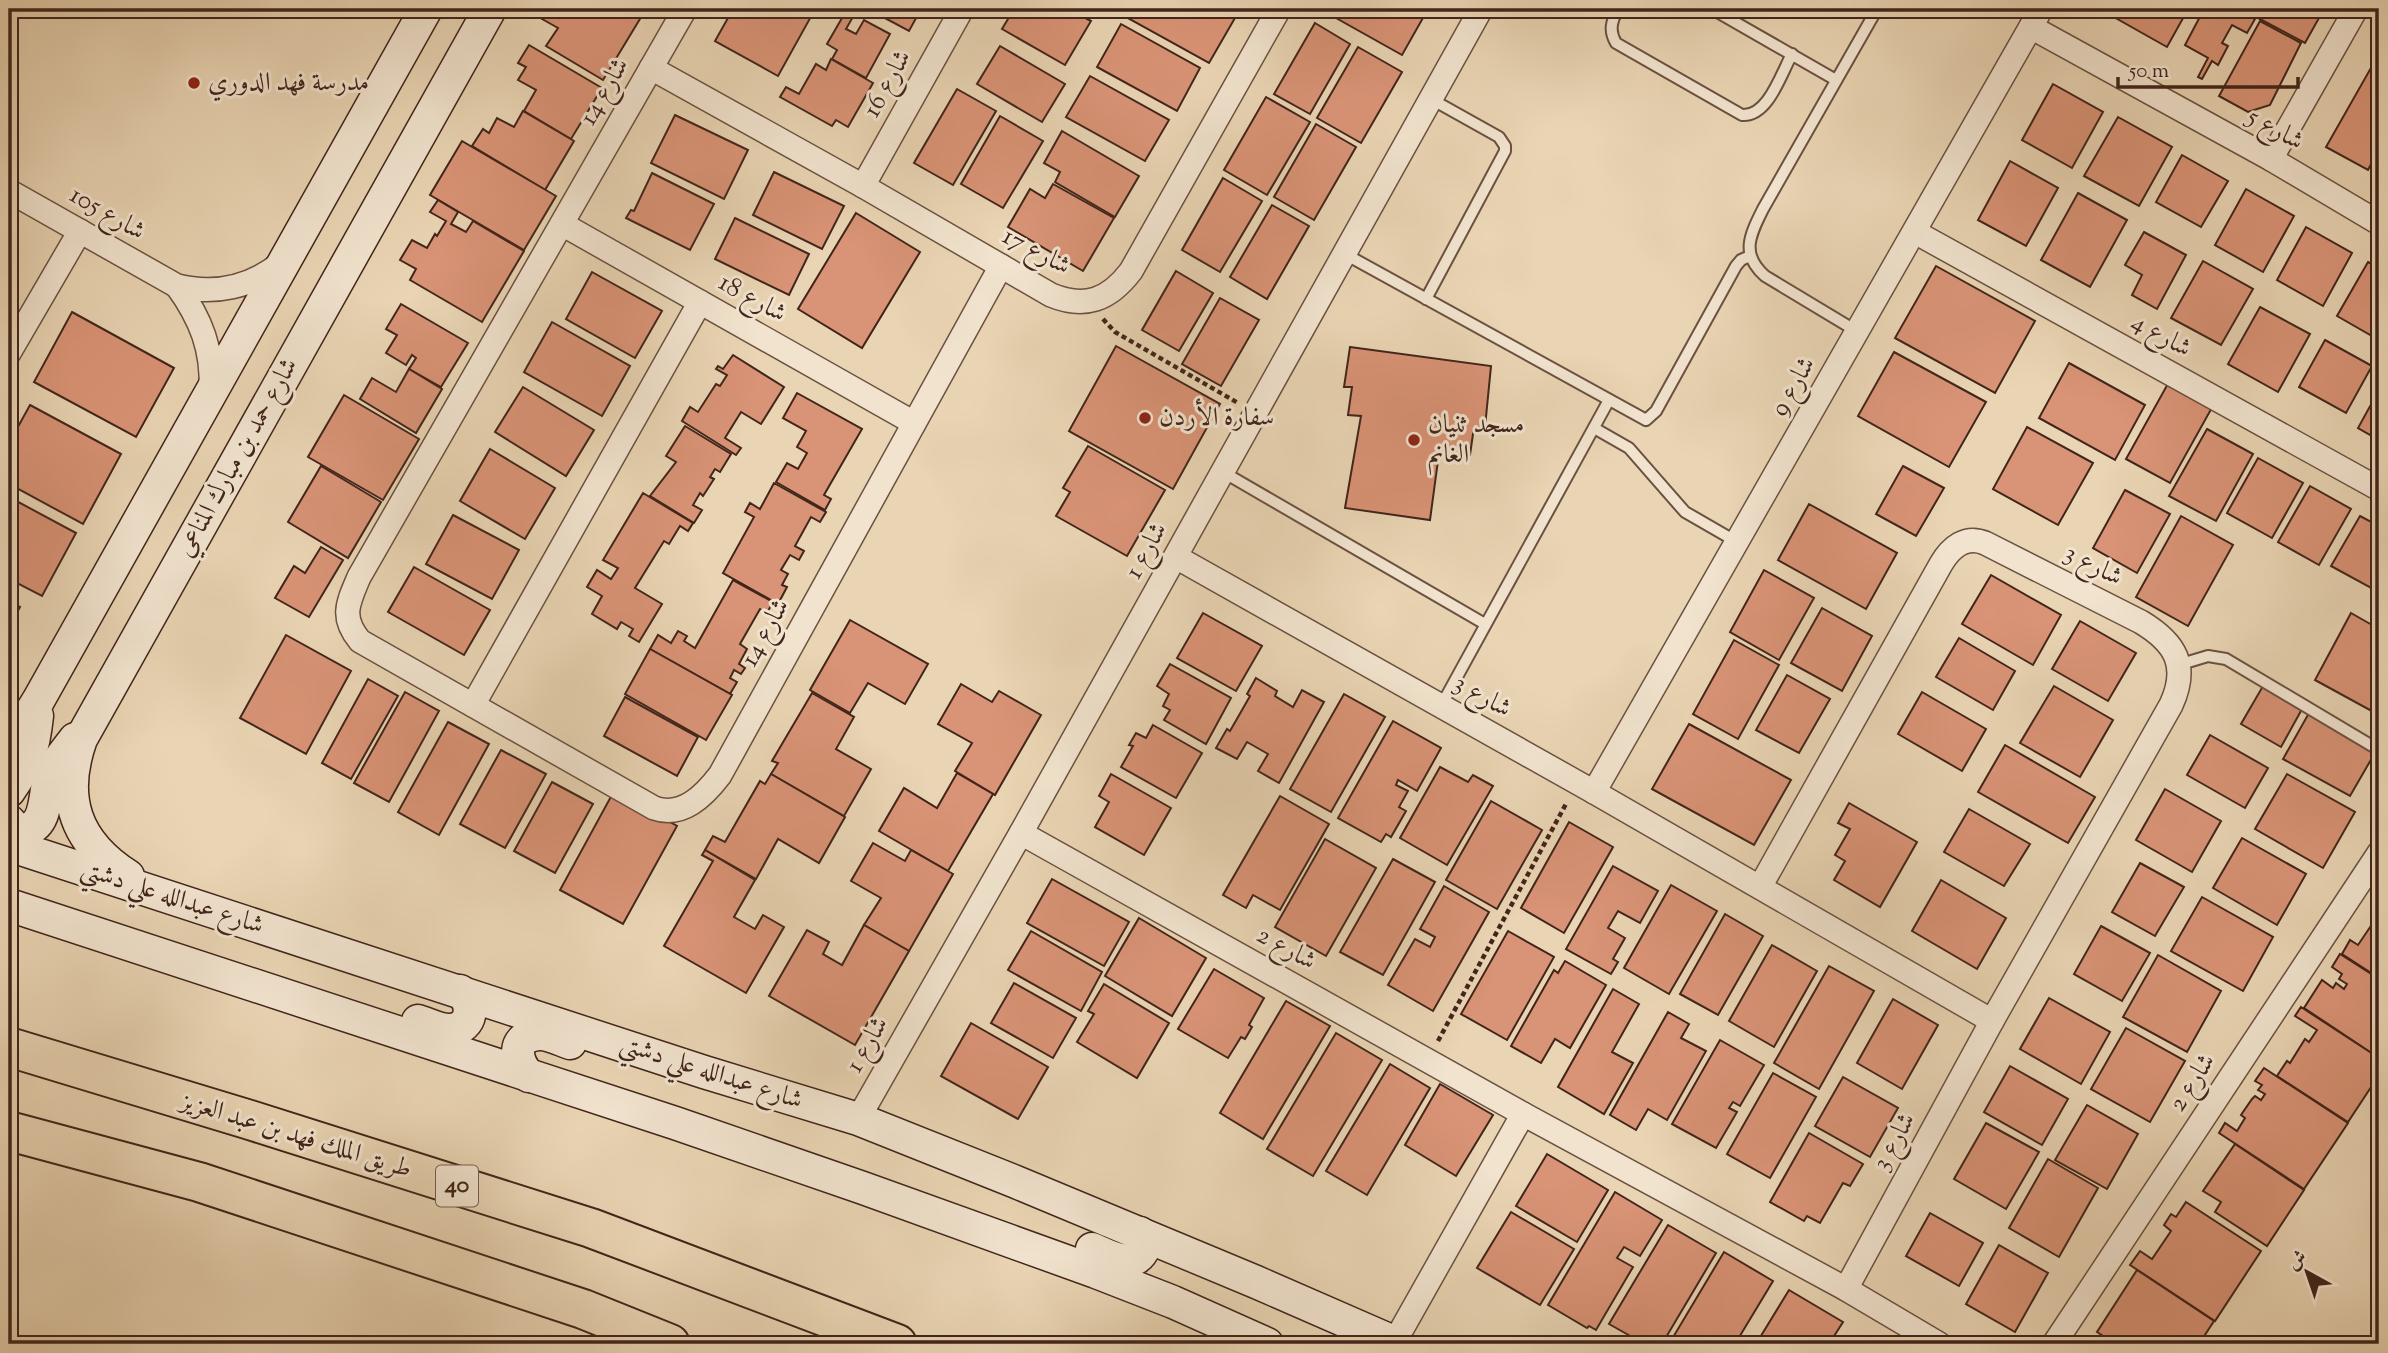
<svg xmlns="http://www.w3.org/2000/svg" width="2388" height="1353" viewBox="0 0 2388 1353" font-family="'Sorts Mill Goudy',Amiri,serif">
	<rect width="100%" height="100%" fill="#e9d4b3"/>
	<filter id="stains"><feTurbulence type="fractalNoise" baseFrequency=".00286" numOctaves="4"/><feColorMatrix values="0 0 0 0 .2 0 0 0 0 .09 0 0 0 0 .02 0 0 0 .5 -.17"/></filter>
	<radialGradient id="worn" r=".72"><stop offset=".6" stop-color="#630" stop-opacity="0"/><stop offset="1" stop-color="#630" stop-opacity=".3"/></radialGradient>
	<g fill="#d99376" stroke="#41251b" stroke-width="2">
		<polygon points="548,9 646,9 603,80 546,46 558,28 542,19"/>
		<polygon points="733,9 806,9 813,13 778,76 715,41"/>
		<polygon points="868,9 921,9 909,31"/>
		<polygon points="1014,9 1069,9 1091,21 1065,65 1002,29"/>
		<polygon points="1129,9 1234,9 1239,11 1209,63 1124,16"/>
		<polygon points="1320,9 1428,9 1402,55"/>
		<polygon points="2117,9 2183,9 2187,11 2167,47 2112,16"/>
		<polygon points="2204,9 2236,9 2255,19 2247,33 2232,25 2222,43 2228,46 2218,65 2212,61 2202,79 2198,77 2208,58 2185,45"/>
		<polygon points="2241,9 2324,9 2305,43"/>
		<polygon points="846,11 854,15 846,29 856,34 864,20 890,34 866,78 832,59 837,50 827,44"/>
		<polygon points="2260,21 2301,43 2270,105 2248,112 2219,96"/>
		<polygon points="1315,23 1350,44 1310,114 1274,94"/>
		<polygon points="1121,24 1200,68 1177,111 1097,67"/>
		<polygon points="529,45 602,88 571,139 524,111 536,90 518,80 526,67 518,63"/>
		<polygon points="1000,46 1065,84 1042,122 977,84"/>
		<polygon points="1358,47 1402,72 1361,143 1317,118"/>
		<polygon points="831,59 873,83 848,127 836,120 832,126 780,97 786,87 799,94 816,64 826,70"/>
		<polygon points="2372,66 2379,70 2379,149 2368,170 2326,147"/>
		<polygon points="1090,76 1169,120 1145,161 1066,117"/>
		<polygon points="2053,84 2103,112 2072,168 2022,140"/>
		<polygon points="957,89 996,111 953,185 914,163"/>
		<polygon points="1266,97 1310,122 1267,195 1224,170"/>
		<polygon points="523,111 574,141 545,190 472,146 483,129 489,133 497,118 514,127"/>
		<polygon points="675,115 748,150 724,199 651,163"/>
		<polygon points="1000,116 1043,141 1003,208 961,184"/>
		<polygon points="2118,117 2172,147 2139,206 2084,176"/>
		<polygon points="1316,124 1356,147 1314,220 1274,197"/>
		<polygon points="1062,131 1139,176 1115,217 1055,182 1060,172 1044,163"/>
		<polygon points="462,141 556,196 524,250 430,195"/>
		<polygon points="2182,155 2228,181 2201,227 2156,202"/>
		<polygon points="2010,161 2058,188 2026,246 1978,220"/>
		<polygon points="774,172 844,206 822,249 753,215"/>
		<polygon points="652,173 714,204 690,250 626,218 631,210 634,211"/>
		<polygon points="1223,178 1262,201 1220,272 1182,250"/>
		<polygon points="1053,184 1114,218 1083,271 1008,227 1030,189 1045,198"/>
		<polygon points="2246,189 2294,216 2263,272 2215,245"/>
		<polygon points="2078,193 2127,220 2090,287 2041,260"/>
		<polygon points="438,200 458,212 451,224 466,232 473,221 524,251 482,322 410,280 416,269 400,260 412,240 427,248 435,234 437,236 446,221 430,212"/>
		<polygon points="1272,205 1309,226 1267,299 1230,277"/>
		<polygon points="856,213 920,252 862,348 798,309"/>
		<polygon points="735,218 809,254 789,295 715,259"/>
		<polygon points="2306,227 2352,253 2323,306 2277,280"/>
		<polygon points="2144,232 2186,255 2157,309 2132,295 2142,275 2125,265"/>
		<polygon points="2203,261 2253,289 2221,345 2171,318"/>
		<polygon points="2368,262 2379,268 2379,340 2337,316"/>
		<polygon points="1936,266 2035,321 1995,393 1895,338"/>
		<polygon points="1176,271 1213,293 1179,351 1142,330"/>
		<polygon points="592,272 662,311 635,358 566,319"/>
		<polygon points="1220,298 1259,320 1221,386 1182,364"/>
		<polygon points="401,304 468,343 441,387 409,369 416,358 412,355 406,365 386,353 397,335 386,329"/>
		<polygon points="2260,307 2310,334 2278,392 2228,364"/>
		<polygon points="72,312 174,368 136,437 34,382"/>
		<polygon points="552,322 630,366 602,416 524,372"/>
		<polygon points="2325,340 2372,366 2346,413 2299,387"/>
		<polygon points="1116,346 1220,404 1173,489 1069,431"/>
		<polygon points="1350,347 1491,366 1485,427 1474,427 1470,455 1439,453 1430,520 1345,508 1361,416 1348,415 1352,387 1344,387"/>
		<polygon points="1894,352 1986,402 1949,467 1858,416"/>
		<polygon points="733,355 784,387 761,424 741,412 725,438 741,448 736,455 682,421 690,407 698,412 716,384 720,386 727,375 716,369 718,366 723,369"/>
		<polygon points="2069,363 2145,405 2115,460 2039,418"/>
		<polygon points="409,369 442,389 416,433 360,399 372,378 396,392"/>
		<polygon points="2170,380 2214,404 2170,483 2126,459"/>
		<polygon points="523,387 594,430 566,476 495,432"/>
		<polygon points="2379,390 2379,440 2358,428"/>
		<polygon points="797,393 862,429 824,495 831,499 825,510 776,482 787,463 798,469 807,453 797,447 806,431 783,418"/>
		<polygon points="344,395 419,439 383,500 308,457"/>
		<polygon points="30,405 121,454 83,524 9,484 9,443"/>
		<polygon points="685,426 731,454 720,472 715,469 710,477 714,479 703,496 700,493 693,505 702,510 694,523 650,496 676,462 666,456"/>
		<polygon points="2027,427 2093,463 2058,525 1993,489"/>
		<polygon points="2207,429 2253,454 2216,521 2169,496"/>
		<polygon points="1088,446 1165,490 1127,556 1056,516 1070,492 1063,488"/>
		<polygon points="490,449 555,488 525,539 460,501"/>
		<polygon points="2258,458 2303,483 2272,538 2227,513"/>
		<polygon points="321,466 381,502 348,558 288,522"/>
		<polygon points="1903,466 1944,488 1916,536 1876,514"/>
		<polygon points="774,483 826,512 820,522 811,517 795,546 804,551 799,560 790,555 781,570 788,574 782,585 787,587 778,604 723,573 754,517 745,512 750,503 760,509"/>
		<polygon points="2310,486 2351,509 2319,565 2278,542"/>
		<polygon points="2125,490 2170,514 2137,573 2093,548"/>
		<polygon points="643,493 693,523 688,531 680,526 669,544 664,541 635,588 662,604 639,642 629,636 633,629 621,622 617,629 592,614 602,596 587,587 597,570 611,579 618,568 603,560"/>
		<polygon points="9,497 76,533 42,596 9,579"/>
		<polygon points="1809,504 1897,553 1866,609 1778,560"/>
		<polygon points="453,515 519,550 492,599 426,564"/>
		<polygon points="2181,516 2233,545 2188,626 2136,597"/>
		<polygon points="2360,516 2379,526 2379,579 2373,589 2331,566"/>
		<polygon points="321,547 343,560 309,617 275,598 294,566 305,573"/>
		<polygon points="414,567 490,610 464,655 388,612"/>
		<polygon points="1764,570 1814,598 1779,660 1730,632"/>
		<polygon points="1991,575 2061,615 2033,665 1962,624"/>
		<polygon points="733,580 773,602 767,613 760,609 740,644 747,649 739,664 745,668 741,674 734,670 730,678 737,682 730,694 650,649 658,635 671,643 678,631 687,636 684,641 695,648"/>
		<polygon points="9,601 20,607 9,628"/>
		<polygon points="1822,608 1872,636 1842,691 1791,663"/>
		<polygon points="1203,613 1262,646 1236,691 1177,658"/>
		<polygon points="2351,613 2379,629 2379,715 2315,680"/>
		<polygon points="850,620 928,664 905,704 868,683 850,713 810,690"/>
		<polygon points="2080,621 2136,653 2108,701 2052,669"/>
		<polygon points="286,635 351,671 306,754 240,718"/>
		<polygon points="1959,638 2015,671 1993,710 1936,677"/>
		<polygon points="1734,640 1779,665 1738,739 1693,714"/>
		<polygon points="650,649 732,695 706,740 625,694"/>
		<polygon points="1170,664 1231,698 1206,744 1164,720 1170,710 1163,706 1169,694 1157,686"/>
		<polygon points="1787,675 1830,699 1799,753 1756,730"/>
		<polygon points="1256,678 1277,691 1275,696 1293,707 1302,690 1324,702 1279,783 1258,771 1268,754 1247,742 1237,759 1216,748 1227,729 1230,731 1250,696 1247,694"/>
		<polygon points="368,679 398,696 351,779 322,763"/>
		<polygon points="961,684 992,702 999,691 1041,715 995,795 955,771 972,743 938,724"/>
		<polygon points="2054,686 2113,720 2080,777 2020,743"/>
		<polygon points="2263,686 2302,709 2281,747 2241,724"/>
		<polygon points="405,692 439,711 389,802 354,783"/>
		<polygon points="1922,692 1986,729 1962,771 1898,734"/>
		<polygon points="812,693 854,717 836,749 871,769 844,816 771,774 778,763 772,761"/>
		<polygon points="1344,694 1385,717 1331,812 1290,789"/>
		<polygon points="625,697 698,737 677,776 604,736"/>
		<polygon points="2309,713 2376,751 2350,796 2283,759"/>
		<polygon points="1393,721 1441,748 1417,791 1398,780 1396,785 1408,791 1399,807 1406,811 1391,837 1386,834 1381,842 1338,818"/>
		<polygon points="448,722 489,744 439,835 398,812"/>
		<polygon points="1689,724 1791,780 1754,845 1652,789"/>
		<polygon points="1153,725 1202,753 1176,798 1121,767 1133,746 1129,745 1136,733 1146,738"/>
		<polygon points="2210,735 2268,768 2245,808 2187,775"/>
		<polygon points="2005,745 2095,797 2068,843 1978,792"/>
		<polygon points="501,750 546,774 505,848 460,824"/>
		<polygon points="1440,767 1468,782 1473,775 1493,786 1447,865 1400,838"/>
		<polygon points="957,773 993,794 948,871 879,831 904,788 937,808"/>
		<polygon points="771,774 845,817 819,863 778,839 756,879 705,850 713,836 725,842 760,781 765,784"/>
		<polygon points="1111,774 1171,808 1144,855 1095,827 1109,802 1099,796"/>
		<polygon points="2287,774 2355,812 2323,868 2255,829"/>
		<polygon points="552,782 593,804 555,873 514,851"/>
		<polygon points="2165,789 2221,821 2192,872 2136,840"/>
		<polygon points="614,791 677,826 623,924 560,890"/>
		<polygon points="1280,796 1329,824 1280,910 1253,895 1246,908 1223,895"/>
		<polygon points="1491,801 1542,830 1497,909 1446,880"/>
		<polygon points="1849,803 1917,842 1880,907 1834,880 1845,861 1835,855 1850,829 1838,823"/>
		<polygon points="1969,809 2030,844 2004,886 1944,852"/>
		<polygon points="1569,822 1613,847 1564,933 1521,908"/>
		<polygon points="2242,838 2306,874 2277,925 2213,888"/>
		<polygon points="1325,839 1376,868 1326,956 1275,927"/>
		<polygon points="873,843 905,861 911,850 953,874 909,951 864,925 881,898 851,881"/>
		<polygon points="705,850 755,880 734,917 755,929 763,915 784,927 746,993 664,946 713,861 702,855"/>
		<polygon points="1393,859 1435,882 1383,975 1340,952"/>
		<polygon points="2140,863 2184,887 2155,936 2112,912"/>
		<polygon points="1613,866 1658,891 1640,923 1618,911 1608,928 1625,938 1613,959 1618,962 1611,974 1566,949"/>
		<polygon points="1052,879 1129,922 1104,966 1027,923"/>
		<polygon points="1941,880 2006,918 1977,969 1912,931"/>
		<polygon points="1671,885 1717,911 1669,994 1624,968"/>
		<polygon points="1444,886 1489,912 1433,1011 1388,985 1415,939 1430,947 1435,937 1420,929"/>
		<polygon points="2202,897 2273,937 2243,991 2171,951"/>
		<polygon points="1725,914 1763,936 1718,1015 1680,994"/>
		<polygon points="2379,914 2379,978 2342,954 2350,940 2358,945"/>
		<polygon points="1139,918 1206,958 1172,1016 1105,976"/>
		<polygon points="864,925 909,951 855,1045 769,996 807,930 829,942 823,954 842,965"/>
		<polygon points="2101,926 2150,953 2122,1001 2074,974"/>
		<polygon points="1031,931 1102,972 1081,1011 1008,970"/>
		<polygon points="1508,931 1554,957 1507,1040 1461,1014"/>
		<polygon points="1772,945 1817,971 1774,1047 1729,1021"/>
		<polygon points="2340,954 2379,979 2379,1058 2304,1008 2322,980 2333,988 2336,983 2344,989 2347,984 2339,979 2342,974 2332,967"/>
		<polygon points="2158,955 2221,991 2187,1052 2123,1017"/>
		<polygon points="1565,961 1606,985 1570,1048 1555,1039 1541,1063 1511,1046 1554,970 1558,973"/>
		<polygon points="1829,966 1874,991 1819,1089 1774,1063"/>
		<polygon points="1214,969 1264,998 1249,1025 1252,1027 1245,1039 1241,1037 1228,1058 1178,1029"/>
		<polygon points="1014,983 1076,1018 1053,1058 991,1023"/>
		<polygon points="1104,984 1169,1023 1137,1078 1077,1042 1094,1014 1088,1011"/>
		<polygon points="1613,989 1639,1004 1612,1052 1633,1063 1604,1114 1558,1087"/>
		<polygon points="2049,998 2110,1032 2081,1084 2020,1049"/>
		<polygon points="1893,999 1938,1025 1902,1089 1857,1063"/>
		<polygon points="1286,1001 1330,1026 1263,1139 1220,1113"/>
		<polygon points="2301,1007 2379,1058 2379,1075 2348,1122 2277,1076 2287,1061 2290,1063 2305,1039 2309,1042 2317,1030 2295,1016"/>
		<polygon points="1668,1012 1689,1024 1681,1038 1706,1051 1667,1120 1648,1109 1636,1130 1610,1115"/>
		<polygon points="971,1023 1048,1067 1018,1119 941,1076"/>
		<polygon points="2126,1028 2185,1061 2150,1122 2091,1089"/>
		<polygon points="1336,1033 1382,1060 1313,1176 1267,1149"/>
		<polygon points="1720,1040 1764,1065 1740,1106 1733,1102 1729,1108 1737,1112 1716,1148 1672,1124"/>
		<polygon points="1390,1064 1430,1088 1367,1195 1326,1171"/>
		<polygon points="2010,1066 2068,1099 2042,1145 1984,1112"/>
		<polygon points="2264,1068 2348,1123 2304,1189 2219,1133 2225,1123 2237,1131 2245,1118 2241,1115 2252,1099 2255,1096 2261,1100 2265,1094 2258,1090 2262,1085 2255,1081"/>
		<polygon points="1773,1073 1816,1097 1770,1178 1727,1154"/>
		<polygon points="1843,1077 1898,1108 1870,1157 1815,1126"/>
		<polygon points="1440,1084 1493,1115 1456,1176 1405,1145"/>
		<polygon points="2087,1105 2138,1134 2107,1189 2055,1160"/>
		<polygon points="1986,1123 2039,1152 2006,1209 1954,1179"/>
		<polygon points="1809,1133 1863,1164 1850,1186 1843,1183 1820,1223 1807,1216 1804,1221 1770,1202"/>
		<polygon points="2235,1144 2304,1190 2267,1246 2215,1212 2221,1202 2203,1191"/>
		<polygon points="1547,1154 1608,1190 1577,1242 1516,1206"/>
		<polygon points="2048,1159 2098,1188 2059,1257 2009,1228"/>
		<polygon points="1615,1192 1662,1220 1640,1256 1624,1247 1617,1258 1633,1267 1596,1330 1589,1326 1587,1328 1548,1305"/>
		<polygon points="2186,1202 2261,1251 2215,1321 2130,1265 2140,1251 2152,1259 2171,1231 2164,1225 2171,1214 2176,1217"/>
		<polygon points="1511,1212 1574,1249 1540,1305 1477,1268"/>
		<polygon points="1930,1213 1983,1243 1959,1286 1906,1256"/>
		<polygon points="1668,1225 1716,1253 1662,1344 1627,1344 1632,1337 1609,1324"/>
		<polygon points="1999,1245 2048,1273 2015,1332 1966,1304"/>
		<polygon points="1724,1252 1773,1281 1735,1344 1682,1344 1672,1339"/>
		<polygon points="2137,1270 2214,1321 2199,1344 2116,1344 2097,1332"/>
		<polygon points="1789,1290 1843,1322 1829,1344 1756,1344"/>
	</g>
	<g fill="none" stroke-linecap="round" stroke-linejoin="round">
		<g stroke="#6b5141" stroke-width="14">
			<g id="lane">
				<path d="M1618,9c-7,13 -9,22 -2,34l126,72c26,2 39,-41 50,-61"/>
				<polyline points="1712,9 1836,80"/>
				<polyline points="1345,254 1646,420 1656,411 1736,266 1741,260 1750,256"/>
				<polyline points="1426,299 1505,151 1505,146 1499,137 1431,99"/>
				<path d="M1858,332l-93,-56c-25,-22 -15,-41 -2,-67l114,-200"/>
				<polyline points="1594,428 1629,448 1685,512 1737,542"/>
				<polyline points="1223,472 1485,624"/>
				<polyline points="2178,665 2208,656 2226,659 2379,750"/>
				<polyline points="1441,706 1609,400"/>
				<polyline points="9,713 26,706"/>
			</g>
		</g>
		<g stroke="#6b5141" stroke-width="26">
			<g id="street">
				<path d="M685,9l-326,568c-11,26 -19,40 1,64l294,167c28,10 50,-12 66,-33l281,-509"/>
				<polyline points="2031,27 2271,159 2379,223"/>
				<path d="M651,68l212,118 188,109c34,14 58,5 80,-24l148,-262"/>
				<polyline points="2271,159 2356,9"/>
				<polyline points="863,186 962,9"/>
				<path d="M9,191l168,95c38,9 74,1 104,-23"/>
				<polyline points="562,224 914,423"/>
				<polyline points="1915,232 2379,489"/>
				<path d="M177,286c24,33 36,64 34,104"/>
				<polyline points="9,353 80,231"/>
				<polyline points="1176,557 1594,792 1992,1021"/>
				<polyline points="473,705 700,302"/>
				<polyline points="1594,792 2041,9"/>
				<polyline points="1021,833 1523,1114 1846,1289 1939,1344"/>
				<path d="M1760,887l181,-323c10,-17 25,-29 44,-21l156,79c35,21 48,44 30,83l-179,316 -146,268"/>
				<polyline points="858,1119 1021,833 1481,9"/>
				<polyline points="1394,1343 1523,1114"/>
				<polyline points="2054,1344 2379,853"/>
			</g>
		</g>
		<g stroke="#41251b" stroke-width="35">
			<g id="secondary">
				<polyline points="9,748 38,701 426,9"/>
				<path d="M9,791c20,-29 24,-39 28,-75"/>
				<path d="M9,821c5,6 10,11 19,8 20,-6 16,-37 22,-53 6,-14 16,-25 25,-37"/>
				<polyline points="9,845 704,1072 858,1119 1016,1182 1256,1282 1398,1344"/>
				<path d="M128,876c-53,-34 -68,-78 -47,-137l409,-730"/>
				<polyline points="9,905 675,1123 863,1188 1096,1272 1173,1302 1267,1344"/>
				<path d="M418,1021c10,3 23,10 33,9 22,-2 24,-27 9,-39"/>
				<path d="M529,1076c-14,-15 -18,-39 9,-42 10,-1 23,6 32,9"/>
				<path d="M1092,1249c19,8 43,23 53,-3l-5,-13"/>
			</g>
		</g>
		<g stroke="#41251b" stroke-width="42">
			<g id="highway">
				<polyline points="9,1047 250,1120 591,1228 897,1344"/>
				<polyline points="9,1131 199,1182 583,1309 670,1344"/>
			</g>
		</g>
		<g stroke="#41251b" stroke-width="4.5" stroke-dasharray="5 3.5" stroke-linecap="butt">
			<polyline points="1103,319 1115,332 1238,403"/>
			<polyline points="1438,1041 1567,802"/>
		</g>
		<use href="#lane" stroke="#f1e3ce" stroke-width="10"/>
		<use href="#street" stroke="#f1e3ce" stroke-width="23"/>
		<use href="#secondary" stroke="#f1e3ce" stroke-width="32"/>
		<use href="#highway" stroke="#e9d4b3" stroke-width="38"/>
	</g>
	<g fill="#8f2418" stroke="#f1e3ce" stroke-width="2.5">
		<circle cx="194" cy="83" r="7"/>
		<circle cx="1145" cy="418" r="7"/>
		<circle cx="1414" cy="440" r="7"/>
	</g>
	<g text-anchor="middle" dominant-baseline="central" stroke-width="6" stroke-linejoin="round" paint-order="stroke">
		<rect fill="#f1e3ce" stroke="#765e51" stroke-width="2" x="436" y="1165.5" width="42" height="41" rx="5"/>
		<g font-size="24" font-weight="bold" fill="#41251b">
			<text x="457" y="1186">40</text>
		</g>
		<g font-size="26" fill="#41251b" stroke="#f1e3ce" text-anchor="start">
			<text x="208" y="83">مدرسة فهد الدوري</text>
			<text x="1159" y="418">سفارة الأردن</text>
			<text x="1428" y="425">مسجد ثنيان<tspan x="1428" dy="30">الغانم</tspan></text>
		</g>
		<g font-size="26" fill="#41251b" stroke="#f1e3ce">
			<text transform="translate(888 84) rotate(-61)">شارع 16</text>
			<text transform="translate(605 92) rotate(-60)">شارع 14</text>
			<text transform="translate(2275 130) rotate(29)">شارع 5</text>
			<text transform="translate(107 214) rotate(30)">شارع 105</text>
			<text transform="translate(1036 252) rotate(28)">شارع 17</text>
			<text transform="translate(752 299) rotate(29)">شارع 18</text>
			<text transform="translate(2161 336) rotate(29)">شارع 4</text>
			<text transform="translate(1794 387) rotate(-60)">شارع 9</text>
			<text transform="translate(238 458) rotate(-61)">شارع حمد بن مبارك المناعي</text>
			<text transform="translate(1147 551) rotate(-61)">شارع 1</text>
			<text transform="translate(2093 566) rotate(27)">شارع 3</text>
			<text transform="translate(766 633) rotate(-61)">شارع 14</text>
			<text transform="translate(1482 697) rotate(29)">شارع 3</text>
			<text transform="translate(172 898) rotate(18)">شارع عبدالله علي دشتي</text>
			<text transform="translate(1286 949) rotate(29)">شارع 2</text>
			<text transform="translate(868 1045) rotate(-60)">شارع 1</text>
			<text transform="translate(711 1073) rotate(18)">شارع عبدالله علي دشتي</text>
			<text transform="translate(2193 1083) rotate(-57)">شارع 2</text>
			<text transform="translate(296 1136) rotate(17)">طريق الملك فهد بن عبد العزيز</text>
			<text transform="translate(1895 1142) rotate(-61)">شارع 3</text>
		</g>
	</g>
	<rect width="2388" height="1353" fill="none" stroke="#e9d4b3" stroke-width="35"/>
	<rect x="10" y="10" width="2367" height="1332" fill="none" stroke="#41251b" stroke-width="3.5"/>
	<rect x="18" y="18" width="2353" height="1318" fill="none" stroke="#41251b" stroke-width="2"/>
	<g transform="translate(2307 1272) rotate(320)" stroke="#f1e3ce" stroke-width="5" paint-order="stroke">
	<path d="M0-5L12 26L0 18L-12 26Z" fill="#41251b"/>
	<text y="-10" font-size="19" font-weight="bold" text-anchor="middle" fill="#41251b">ش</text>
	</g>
	<path d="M2118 77v10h180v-10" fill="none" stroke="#41251b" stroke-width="3.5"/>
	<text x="2129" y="77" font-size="21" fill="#41251b" stroke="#f1e3ce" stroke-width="5" paint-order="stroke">50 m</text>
	<rect width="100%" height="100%" filter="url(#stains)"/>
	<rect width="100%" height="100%" fill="url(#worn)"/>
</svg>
